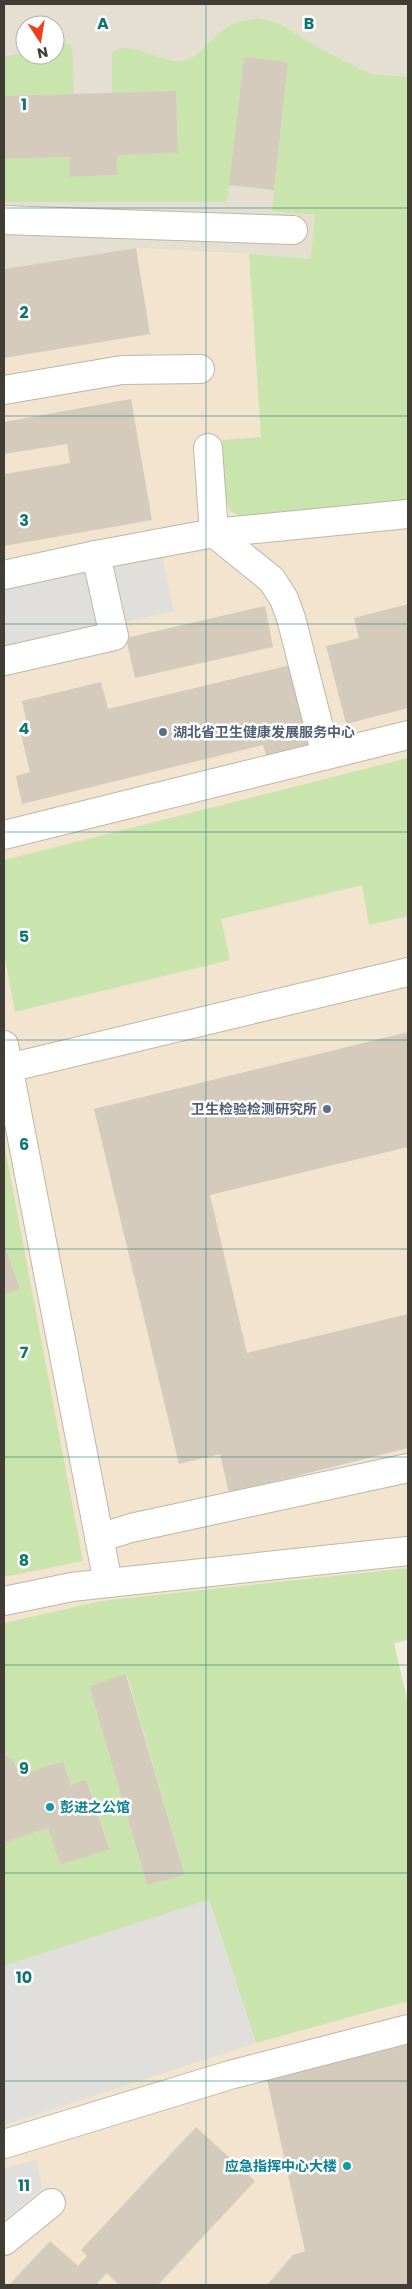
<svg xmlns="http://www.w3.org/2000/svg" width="412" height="2289" viewBox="0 0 412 2289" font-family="Poppins,'Noto Sans SC',sans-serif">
	<rect width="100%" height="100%" fill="#f1ede3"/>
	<path fill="#e4dfd1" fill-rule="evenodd" d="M4,4h404v377l-150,8 -9,-135 -113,-6 -132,21zM25,25h30v30h-30z"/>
	<g fill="#f2e4ce">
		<polygon points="136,248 249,254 258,389 408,381 408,1568 101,1601 4,1623 4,269"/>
		<polygon points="209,1900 256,2043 408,2001 408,2285 4,2285 4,1966"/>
	</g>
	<g fill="#cae4ad" fill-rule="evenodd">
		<path d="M258,18l20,5 43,26 49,25 38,3v425l-165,15 -13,-6 -4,-11 -4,-60 39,-3 -12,-183 62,5 4,-44 -43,-4 16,-149 -44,-5 -17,145h-223v-43l66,-2v20l47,-2v-20l61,-2 -2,-62 -64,2v-40c13,-16 51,11 70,8 19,-3 30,-25 46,-34 9,-6 20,-7 30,-9z"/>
		<polygon points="63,43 69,44 72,48 74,94 4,96 4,57 25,52 25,55 55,55 55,45"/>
		<polygon points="408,758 408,916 369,925 362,885 221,919 230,960 15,1012 4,953 4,860"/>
		<polygon points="4,1143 83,1561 4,1577 4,1295 20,1289 4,1242"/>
		<path d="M408,1568v72l-14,3 14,60v298l-152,42 -47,-143 -205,66v-123l44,-15 12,37 50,-17 -24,-69 -15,6 -8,-24 -43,14 -7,-15 -9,-6v-131l97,-22zM127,1675l58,200 -38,10 -58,-199z"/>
	</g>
	<g fill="#e1dfdc">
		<polygon points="161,552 174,611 4,649 4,586"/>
		<polygon points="209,1900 256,2043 4,2125 4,1966"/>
		<polygon points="37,2160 42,2189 4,2220 4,2168"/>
	</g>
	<g fill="#d5cbbc">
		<polygon points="244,57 288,62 274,190 229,185"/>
		<polygon points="176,91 178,153 117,155 117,175 70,177 70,157 4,159 4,96"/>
		<polygon points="136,248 150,334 4,358 4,269"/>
		<polygon points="131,399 152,520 4,546 4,474 70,463 67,444 4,454 4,422"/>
		<polygon points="408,604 408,708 346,724 326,646 359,638 354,618"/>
		<polygon points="265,606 273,647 135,678 126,638"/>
		<polygon points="290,665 311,749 267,759 263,745 22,804 16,776 30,772 20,730 28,728 22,701 101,682 108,709"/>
		<polygon points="408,1032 408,1147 210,1195 247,1353 408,1314 408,1448 229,1493 220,1454 179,1464 94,1109"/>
		<polygon points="4,1243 20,1289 4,1295"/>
		<polygon points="126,1674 185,1875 147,1885 89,1686"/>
		<polygon points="4,1754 13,1760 20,1775 63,1761 71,1785 86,1779 110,1849 60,1865 48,1828 4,1843"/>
		<polygon points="408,2043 408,2285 267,2285 293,2255 305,2251 267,2080"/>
		<polygon points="196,2127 255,2181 158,2285 119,2285 107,2273 97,2283 100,2285 9,2285 50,2241 78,2266 87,2256 81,2250"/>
	</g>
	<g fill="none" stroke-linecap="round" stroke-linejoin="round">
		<g stroke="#beb7a9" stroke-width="30">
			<g id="minor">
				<polyline points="4,220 293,230"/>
				<polyline points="4,390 122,370 200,369"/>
				<polyline points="208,448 214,533 272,580 284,599 291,618 326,755"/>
				<polyline points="4,575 96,555 214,533 408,514"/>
				<polyline points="4,661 114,636 96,555"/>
				<polyline points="4,835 408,735"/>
				<polyline points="4,1045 108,1583"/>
				<polyline points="4,1069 408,972"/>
				<polyline points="99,1538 131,1528 408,1468"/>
				<polyline points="4,1601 72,1587 108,1583 408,1551"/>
				<polyline points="4,2144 230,2075 408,2029"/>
				<polyline points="4,2241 51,2203"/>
			</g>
		</g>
		<use href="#minor" stroke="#fff" stroke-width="28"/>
	</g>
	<path fill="none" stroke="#0f766e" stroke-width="1" stroke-opacity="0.55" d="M206,4v2281M4,208h404M4,416h404M4,624h404M4,832h404M4,1040h404M4,1249h404M4,1457h404M4,1665h404M4,1873h404M4,2081h404"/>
	<g fill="#5c6f8a" stroke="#fff" stroke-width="2">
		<circle cx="163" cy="732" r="5"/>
		<circle cx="327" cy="1109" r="5"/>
	</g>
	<g fill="#0f9aa8" stroke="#fff" stroke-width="2">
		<circle cx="50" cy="1807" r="5"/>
		<circle cx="347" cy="2166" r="5"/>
	</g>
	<g text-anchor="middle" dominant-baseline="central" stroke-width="5" stroke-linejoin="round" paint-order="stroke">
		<g font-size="14" font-weight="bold" fill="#4e5e75" stroke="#fff" text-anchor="start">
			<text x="173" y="732">湖北省卫生健康发展服务中心</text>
			<text x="317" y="1109" text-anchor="end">卫生检验检测研究所</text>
		</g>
		<g font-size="14" font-weight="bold" fill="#0d838f" stroke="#fff" text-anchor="start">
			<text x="60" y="1807">彭进之公馆</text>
			<text x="337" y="2166" text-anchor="end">应急指挥中心大楼</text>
		</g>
	</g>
	<g font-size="16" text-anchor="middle" font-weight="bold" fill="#0f766e" stroke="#fff" stroke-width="5" stroke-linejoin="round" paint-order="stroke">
		<text x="103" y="29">A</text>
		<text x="309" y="29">B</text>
		<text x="24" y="110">1</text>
		<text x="24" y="318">2</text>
		<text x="24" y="526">3</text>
		<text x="24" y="734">4</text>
		<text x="24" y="942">5</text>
		<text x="24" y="1150">6</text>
		<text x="24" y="1358">7</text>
		<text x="24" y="1566">8</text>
		<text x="24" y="1774">9</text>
		<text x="24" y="1983">10</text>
		<text x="24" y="2191">11</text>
	</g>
	<rect width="412" height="2289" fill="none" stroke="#423d34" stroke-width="10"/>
	<g transform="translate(40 40) rotate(168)"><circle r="24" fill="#ffffff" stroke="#b3b1ae"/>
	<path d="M0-4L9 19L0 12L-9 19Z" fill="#ef3e1c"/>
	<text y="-8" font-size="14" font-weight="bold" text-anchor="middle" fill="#423d34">N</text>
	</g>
</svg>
